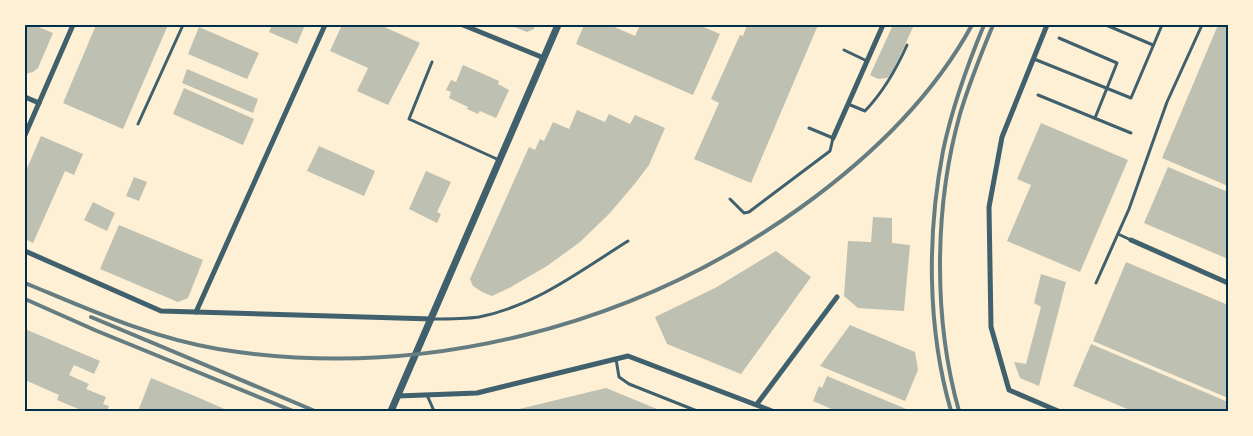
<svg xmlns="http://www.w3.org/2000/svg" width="1253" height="436" viewBox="0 0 1253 436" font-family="Quicksand,sans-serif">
	<rect width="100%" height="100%" fill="#fdf0d5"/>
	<g fill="#bec0b2">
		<polygon points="25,25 34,25 53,33 38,68 33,72 25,74"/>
		<polygon points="96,25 168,25 123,129 63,103"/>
		<polygon points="272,25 305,25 297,44 269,32"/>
		<polygon points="342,25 380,25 420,43 388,105 357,91 368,68 330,51"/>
		<polygon points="509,25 535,25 534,29 527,32"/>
		<polygon points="584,25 610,25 635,36 640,25 699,25 720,34 693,95 576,44"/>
		<polygon points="747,25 818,25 751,183 694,159 719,103 711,99 740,35 743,36"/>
		<polygon points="893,25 914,25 892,73 887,78 878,79 870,75"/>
		<polygon points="1218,25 1228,25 1228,186 1162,158"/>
		<polygon points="199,27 259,53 247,79 188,54"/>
		<polygon points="463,65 499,81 498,84 509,90 496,118 480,111 478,114 467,109 468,107 449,98 451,92 446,90 451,80 456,82"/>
		<polygon points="187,69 258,99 253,113 182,83"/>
		<polygon points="184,88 254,119 243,145 173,114"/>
		<polygon points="577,110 605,122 609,114 630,124 635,115 665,128 649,165 637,181 610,213 580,242 547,266 511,287 492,296 482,292 473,286 470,279 529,147 535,150 540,139 544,141 553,122 569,129"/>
		<polygon points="1041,123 1128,160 1080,272 1007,241 1031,185 1017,179"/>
		<polygon points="41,136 83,154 74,175 65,171 33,243 25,239 25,173"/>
		<polygon points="319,146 375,171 364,196 307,171"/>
		<polygon points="1168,167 1228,192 1228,259 1144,223"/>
		<polygon points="426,171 451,182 437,212 441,214 437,223 409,209"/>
		<polygon points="134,177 147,182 139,201 126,196"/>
		<polygon points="93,202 115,213 107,231 84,220"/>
		<polygon points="873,217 892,218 892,243 910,245 904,311 858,308 844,296 848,241 871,242"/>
		<polygon points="119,225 203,260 188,298 178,302 100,269"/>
		<polygon points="776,251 811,277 741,374 667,344 655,317 715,288"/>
		<polygon points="1126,262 1228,305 1228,398 1093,341"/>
		<polygon points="1041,274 1066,282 1039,386 1020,378 1014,362 1026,364 1041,307 1034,303"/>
		<polygon points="850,325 915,352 918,370 905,401 820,366"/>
		<polygon points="25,329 100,361 94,374 74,365 69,375 89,384 86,389 106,397 103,404 109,406 107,411 83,411 57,400 59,395 25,380"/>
		<polygon points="1091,344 1228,402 1228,411 1132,411 1073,386"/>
		<polygon points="827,376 911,411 836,411 813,401 819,386 822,388"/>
		<polygon points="151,378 197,397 229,411 138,411"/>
		<polygon points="606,388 662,411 515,411 515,410"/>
	</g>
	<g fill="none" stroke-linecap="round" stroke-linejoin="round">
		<g stroke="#3f606c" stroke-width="3">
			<polyline points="1106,25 1153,45"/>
			<polyline points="1059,38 1117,63 1095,118"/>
			<polyline points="844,50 867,61"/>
			<polyline points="1034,59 1131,98 1162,25"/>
			<polyline points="432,62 409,119 499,160"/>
			<polyline points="1038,95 1131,133"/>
			<path d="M848,104l17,7c19,-20 31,-41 42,-66"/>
			<polyline points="138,124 183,25"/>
			<polyline points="730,199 744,213 749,212 830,151 833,138 809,128"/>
			<polyline points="1118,234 1131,240"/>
			<polyline points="1096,283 1129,209 1167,102 1202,25"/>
			<path d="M433,319c15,0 31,0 46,-2 56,-11 101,-46 149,-76"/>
			<polyline points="616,359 619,377 629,384 697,411"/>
			<polyline points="427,395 434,411"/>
		</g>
		<g stroke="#3f606c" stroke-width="5">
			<polyline points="463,25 544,58"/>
			<polyline points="1047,25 1002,137 989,207 991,327 1009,390 1058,411"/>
			<polyline points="25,97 39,103"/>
			<polyline points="25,135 73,25"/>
			<polyline points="833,138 883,25"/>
			<polyline points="1131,240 1228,283"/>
			<polyline points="25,251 161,311 432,319"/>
			<polyline points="196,312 325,25"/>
			<polyline points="398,396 477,393 628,356 772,411"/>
			<polyline points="757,404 837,297"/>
		</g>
		<polyline stroke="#3f606c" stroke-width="7" points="391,411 558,25"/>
		<g stroke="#657d81" stroke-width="4">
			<path d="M25,283c63,26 126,55 193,66 203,33 416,-22 582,-141 67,-48 132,-110 172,-183"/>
			<polyline points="25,299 97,331 293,411"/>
			<polyline points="91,317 315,411"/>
			<path d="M951,411c-24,-83 -24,-176 -8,-260 9,-43 24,-85 41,-126"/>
			<path d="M959,411c-26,-92 -25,-205 1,-297 9,-30 21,-60 33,-89"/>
		</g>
	</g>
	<rect width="1253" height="436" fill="none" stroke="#fdf0d5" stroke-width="52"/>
	<rect x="26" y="26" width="1201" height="384" fill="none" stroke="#003049" stroke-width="2"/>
</svg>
